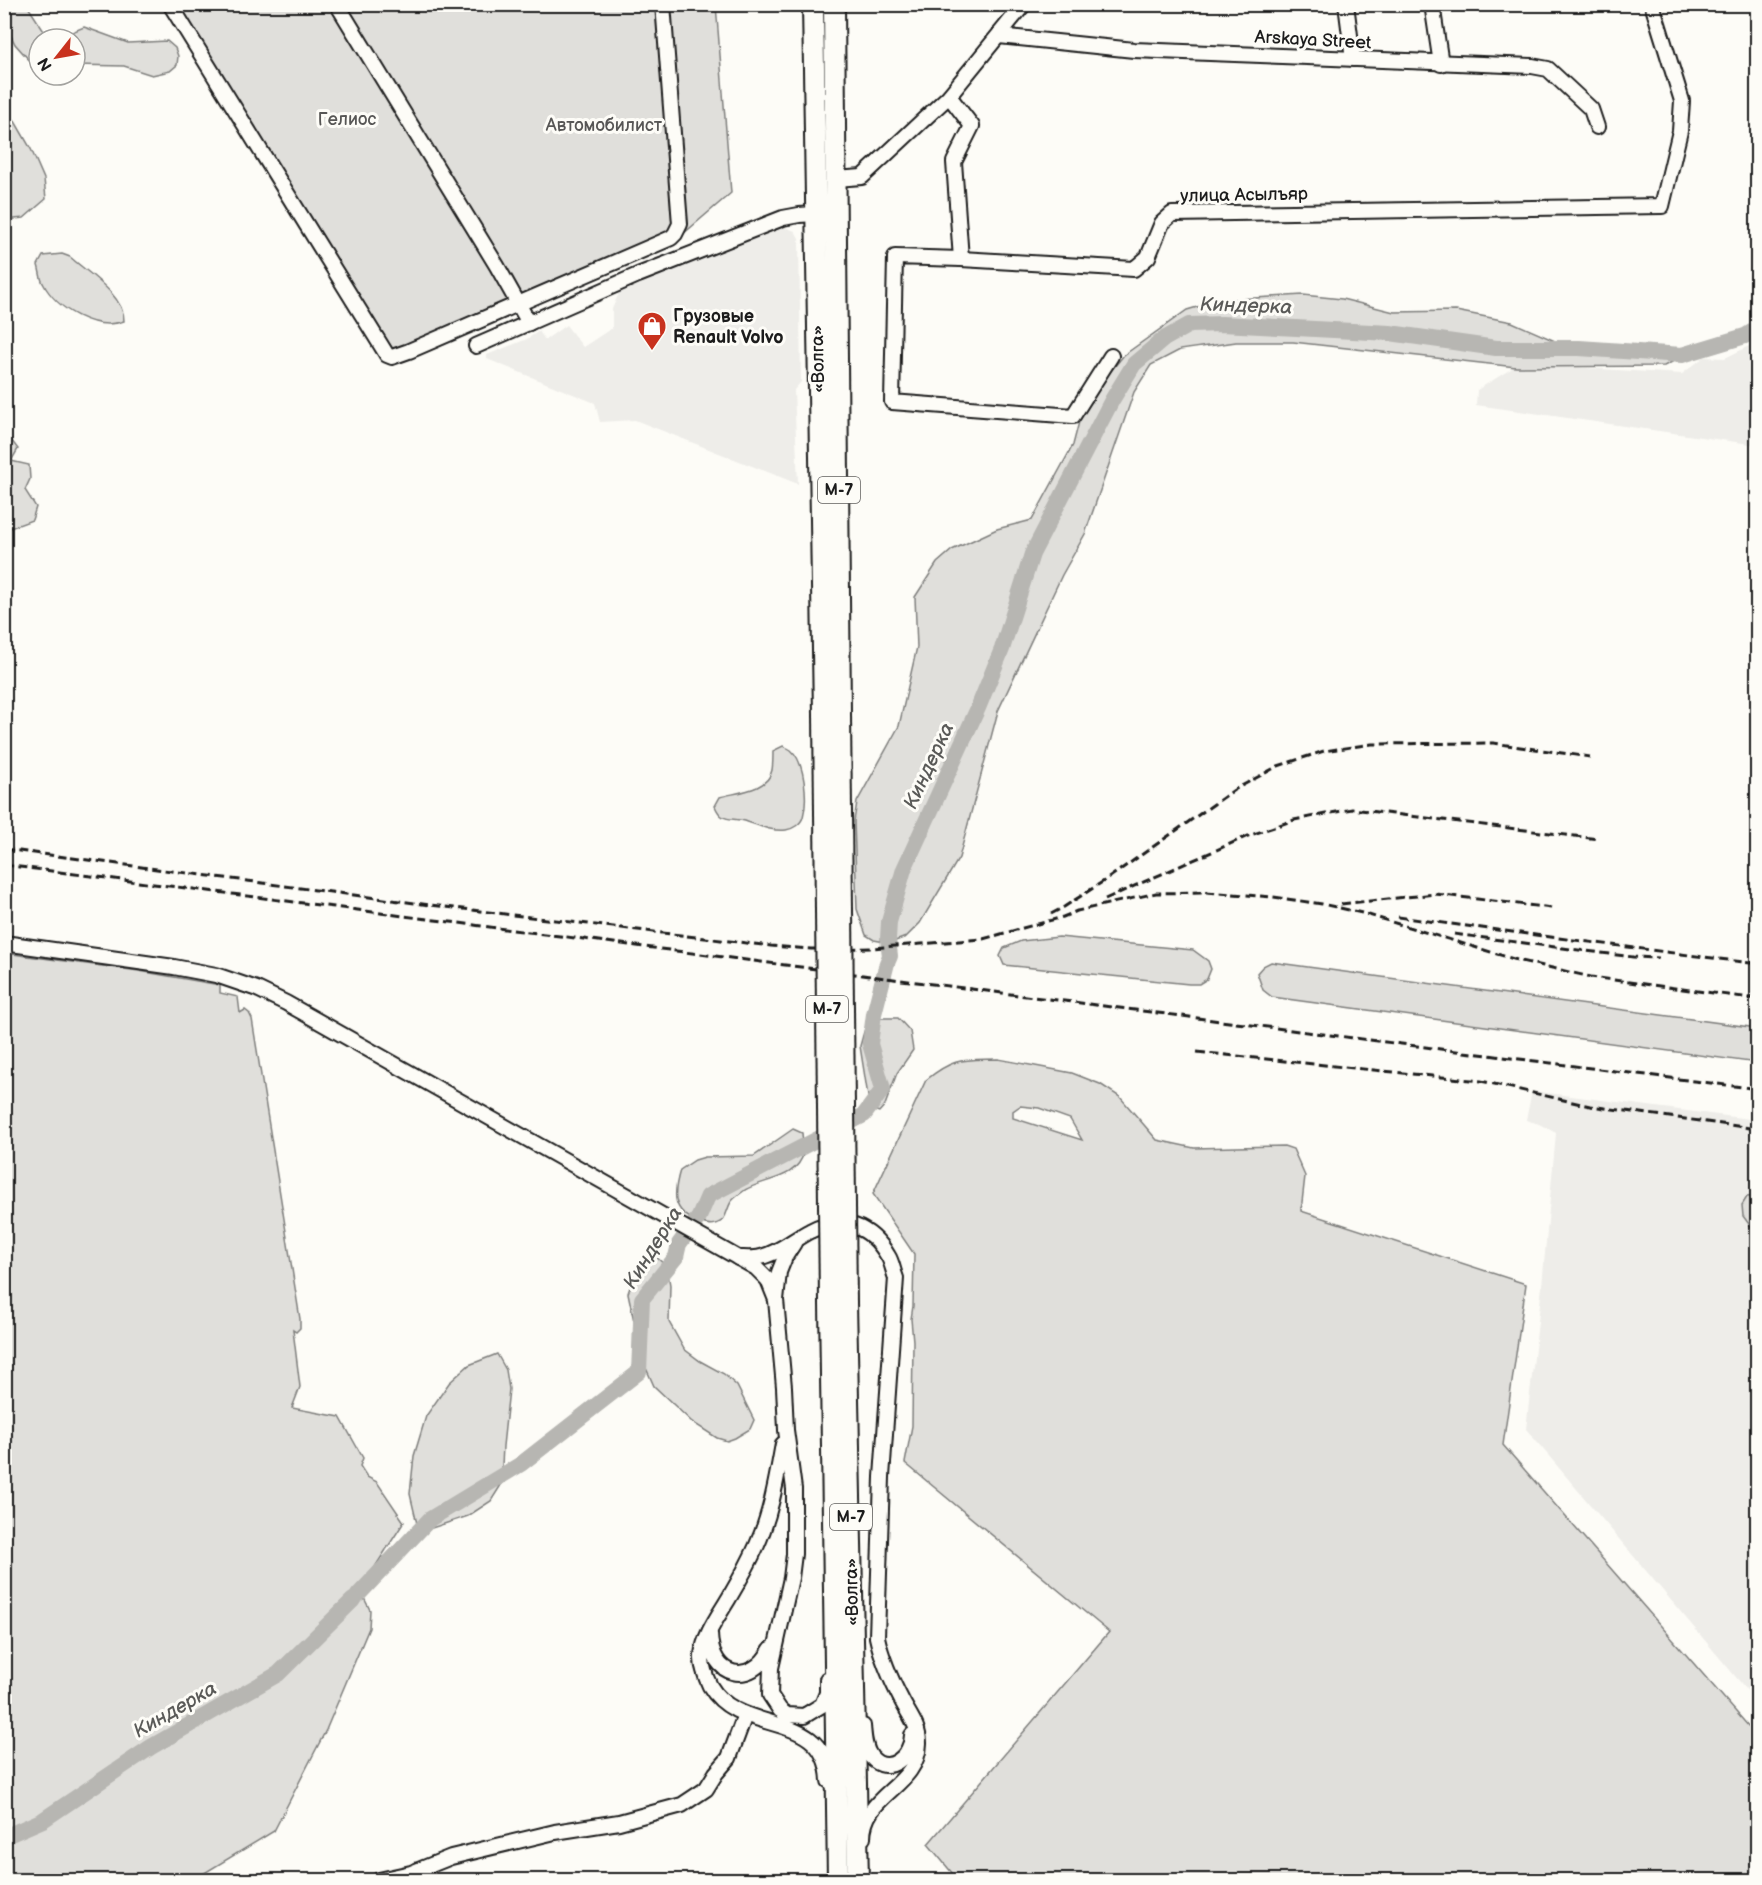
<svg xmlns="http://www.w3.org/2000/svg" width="1762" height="1885" viewBox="0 0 1762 1885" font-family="'Balsamiq Sans',sans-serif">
	<rect width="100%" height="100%" fill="#fdfcf7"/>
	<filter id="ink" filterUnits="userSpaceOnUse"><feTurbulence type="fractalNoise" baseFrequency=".0167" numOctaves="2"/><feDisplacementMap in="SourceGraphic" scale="12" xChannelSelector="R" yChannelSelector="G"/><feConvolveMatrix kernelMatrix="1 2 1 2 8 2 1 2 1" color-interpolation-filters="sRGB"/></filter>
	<g filter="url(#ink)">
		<g fill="#eeede9">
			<polygon points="782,226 795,231 799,238 801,382 794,390 798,484 635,420 600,422 595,403 487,359 487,355 527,339 539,331 545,340 566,325 583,347 612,328 612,309 619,293"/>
			<polygon points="1757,342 1757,445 1476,405 1477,390 1519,364 1682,374 1704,357 1725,358"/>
			<polygon points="1532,1091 1757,1120 1757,1702 1526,1429 1542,1286 1556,1133 1539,1124 1526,1120"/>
		</g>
		<g fill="#e0dfdb" stroke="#7e7e7c" stroke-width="1.5" fill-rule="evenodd">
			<polygon points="5,4 27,5 49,39 39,39 39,71 15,44 5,23"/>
			<polygon points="166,5 716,5 731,193 676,240 388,362"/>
			<polygon points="84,27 128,43 167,41 175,48 178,56 177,65 170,71 152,75 124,66 75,65 75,39 64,39 67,34"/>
			<polygon points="5,104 31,149 44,179 46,199 24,218 5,220"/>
			<path d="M62,254l8,3c18,16 55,39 54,64 -28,11 -68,-12 -81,-38 -3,-5 -3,-12 -5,-18l5,-9z"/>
			<polygon points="1303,295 1342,299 1394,312 1456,311 1512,322 1555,341 1659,347 1669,353 1672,362 1664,366 1516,367 1293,342 1236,342 1180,350 1151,365 1134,392 1085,534 1062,575 998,711 959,858 920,923 906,937 890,943 874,940 866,935 857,909 854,821 857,802 899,726 917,647 915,597 937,563 952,550 997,529 1032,520 1073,445 1081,414 1096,389 1124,355 1187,310 1221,300"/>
			<polygon points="5,432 18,449 11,461 29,465 30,479 25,490 36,507 32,520 5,530"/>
			<path d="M783,746c2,1 5,2 8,4 14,12 17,50 12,67 -2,7 -10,12 -17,13 -13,2 -29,-5 -41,-9 -15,-4 -23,2 -30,-15l5,-9c17,-5 48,-6 52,-27 1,-6 1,-13 1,-19z"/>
			<polygon points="1059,937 1193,950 1208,961 1211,969 1207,979 1199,984 1189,984 1004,965 1000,956 1004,948 1021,941"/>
			<polygon points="5,953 139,971 220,985 220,993 238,997 240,1013 245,1010 249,1013 252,1019 300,1319 300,1328 296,1332 293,1330 300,1387 292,1408 340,1417 363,1458 360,1466 367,1477 377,1482 404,1522 360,1590 370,1610 369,1628 326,1730 274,1831 193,1880 5,1880"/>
			<polygon points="1271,962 1757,1028 1757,1063 1272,997 1263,990 1257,973 1263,966"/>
			<polygon points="880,1018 898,1018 910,1031 913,1050 897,1073 885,1105 879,1112 870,1109 860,1046 865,1028"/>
			<path d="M998,1059l74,14 28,11 20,13 37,43 37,8 90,-2 9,3 12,27 -4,35 225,73 -23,161 254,291v144h-799l-30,-36 181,-212 -204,-169 7,-37 1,-85 -2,-22 2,-13 1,-52 -41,-60 53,-114c28,-23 37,-20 72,-21zM1020,1106l19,2 31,11 12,21 -69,-22v-7z"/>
			<path d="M793,1129l9,4c0,6 3,13 2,19 -7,28 -39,26 -59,38 -4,3 -11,8 -14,12 -5,8 -4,19 -15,22 -6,2 -12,0 -17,-2 -28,-10 -26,-28 -19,-52l15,-10 10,-3 49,-1z"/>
			<polygon points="1757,1196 1758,1196 1757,1235 1743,1216 1742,1205 1747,1197"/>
			<polygon points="653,1254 667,1267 670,1285 669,1322 684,1349 700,1361 724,1374 737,1386 754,1420 750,1429 735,1438 727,1441 717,1438 692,1422 654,1386 642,1359 628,1293 638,1264 644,1257"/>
			<polygon points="497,1354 506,1370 509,1389 503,1446 501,1485 491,1501 468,1516 423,1531 417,1524 410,1494 414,1456 426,1416 449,1383 469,1365"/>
		</g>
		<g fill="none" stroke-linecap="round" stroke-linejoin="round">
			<g stroke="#b7b6b2" stroke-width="16">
				<polyline points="358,1595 430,1519 521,1464 639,1372 642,1299 676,1257 679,1244 699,1217 708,1196 864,1115 883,1089 870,1044 874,1014 887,963 890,956 888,939 889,922 904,869 978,708 1002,649 1032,554 1112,400 1134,364 1164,339 1189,325 1222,324 1390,333 1496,348 1579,348 1682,355 1745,336 1758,328"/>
				<polyline points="4,1837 43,1820 151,1747 278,1674 353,1600"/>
			</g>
			<g stroke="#1c1c1c" stroke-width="18">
				<g id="minor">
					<polyline points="170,4 387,355 392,357 409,351 671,238 675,234 680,224 663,4"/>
					<polyline points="337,4 497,266 529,323"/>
					<polyline points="1346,4 1353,59"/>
					<polyline points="1432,4 1441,64"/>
					<polyline points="999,36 1134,50 1532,66 1548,69 1591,109 1597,127"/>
					<polyline points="949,96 972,126 954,162 961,259 1134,269 1148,257 1162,223 1172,214 1662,206 1680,131 1682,101 1652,4"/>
					<polyline points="836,179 862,177 949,96 1024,4"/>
					<polyline points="961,259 895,257 892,402 1073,416 1111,356"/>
					<polyline points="476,346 638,275 783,218 799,215 815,214"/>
					<polyline points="4,943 174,967 216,975 257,989 286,1003 756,1268 768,1280 776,1300"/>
					<polyline points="794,1243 785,1257 779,1272 776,1300 784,1387 786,1430 794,1489 794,1554 791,1578 771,1668 770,1695 780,1710 787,1715 804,1716 822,1705 827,1693 827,1679"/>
					<path d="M738,1258c7,0 16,1 23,-1 18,-4 33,-18 49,-26 31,-17 61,-5 78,25 4,6 5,15 8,22l-14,199 -5,160c5,23 14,43 25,64 7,14 17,25 17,42 -1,45 -56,50 -56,95"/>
					<path d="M783,1444c-6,33 -12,70 -26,101 -8,18 -18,36 -28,53 -10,17 -25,37 -27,57 -1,9 4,23 8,31 30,52 116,21 119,95"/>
					<path d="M710,1634c1,44 41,53 61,15"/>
					<path d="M863,1726c1,10 1,22 8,31 17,20 41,-1 41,-22"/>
					<polyline points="379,1880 411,1873 451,1857 555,1832 619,1822 682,1805 706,1789 716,1773 729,1758 745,1715"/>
				</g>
			</g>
			<g stroke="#1c1c1c" stroke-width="24">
				<g id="highway">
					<polyline points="813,4 824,714"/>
					<polyline points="834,4 840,714"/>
					<polyline points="830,1303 838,1880"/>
					<polyline points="846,1303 858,1880"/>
				</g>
			</g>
			<use href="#minor" stroke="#fdfcf7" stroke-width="14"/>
			<use href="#highway" stroke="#fdfcf7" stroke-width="20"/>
			<g stroke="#1c1c1c" stroke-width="3" stroke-dasharray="9 4.5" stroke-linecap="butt">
				<polyline points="4,849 430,905 771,946 811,949 871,948 983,939 1063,917 1077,911 1156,893 1206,892 1273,897 1322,904 1362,913 1517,960 1591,977 1758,999"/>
				<path d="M4,865c585,74 1169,151 1754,224"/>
				<polyline points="1105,899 1248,836 1294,820 1352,809 1599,839"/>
				<polyline points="1341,904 1435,894 1552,908"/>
				<polyline points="1051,914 1064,907 1107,879 1234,790 1278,766 1324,751 1372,744 1493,743 1590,757"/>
				<polyline points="1398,917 1758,964"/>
				<polyline points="1454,934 1633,957 1659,958"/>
				<polyline points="1197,1052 1481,1081 1590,1106 1758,1129"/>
			</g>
			<g stroke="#1c1c1c" stroke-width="24" stroke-linecap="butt">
				<g id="highway-bridge">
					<polyline points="824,714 830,1303"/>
					<polyline points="840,714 846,1303"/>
				</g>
			</g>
			<use href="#highway-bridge" stroke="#fdfcf7" stroke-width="20"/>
		</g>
	</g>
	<defs>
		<g id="shop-pin" transform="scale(1.5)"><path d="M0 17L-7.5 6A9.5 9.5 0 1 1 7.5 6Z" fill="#c8321e" stroke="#fdfcf7"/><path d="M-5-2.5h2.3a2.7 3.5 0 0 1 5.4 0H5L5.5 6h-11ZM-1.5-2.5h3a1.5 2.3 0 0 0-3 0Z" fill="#fff"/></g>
	</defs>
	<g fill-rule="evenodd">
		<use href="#shop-pin" x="652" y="326"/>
	</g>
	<g text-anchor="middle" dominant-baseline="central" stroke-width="6" stroke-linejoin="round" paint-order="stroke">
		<g fill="#fdfcf7" stroke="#605f5e" stroke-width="1.5">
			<rect x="818" y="477" width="42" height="26" rx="4.5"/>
			<rect x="806" y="996" width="42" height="26" rx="4.5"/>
			<rect x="830" y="1504" width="42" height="26" rx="4.5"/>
		</g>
		<g font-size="16" font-weight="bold" fill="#1c1c1c">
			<text x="839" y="490">М-7</text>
			<text x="827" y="1009">М-7</text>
			<text x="851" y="1517">М-7</text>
		</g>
		<g font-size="18" fill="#1c1c1c" stroke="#fdfcf7">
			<text transform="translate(1313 40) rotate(3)">Arskaya Street</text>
			<text transform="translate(1244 195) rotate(-1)">улица Асылъяр</text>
			<text transform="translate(818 359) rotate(-91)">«Волга»</text>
			<text transform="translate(852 1592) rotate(-91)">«Волга»</text>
		</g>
		<g font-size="18" fill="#575655" stroke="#fdfcf7">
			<text x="347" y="119">Гелиос</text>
			<text x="604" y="125">Автомобилист</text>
		</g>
		<g font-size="18" font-weight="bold" fill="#1c1c1c" stroke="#fdfcf7" text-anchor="start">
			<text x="673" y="316">Грузовые<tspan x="673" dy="21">Renault Volvo</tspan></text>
		</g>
		<g font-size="20" font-style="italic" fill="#5a5a58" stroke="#fdfcf7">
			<text transform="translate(1246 306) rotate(2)">Киндерка</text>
			<text transform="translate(929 766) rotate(-65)">Киндерка</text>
			<text transform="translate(653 1248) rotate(-58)">Киндерка</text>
			<text transform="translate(175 1710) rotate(-30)">Киндерка</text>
		</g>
	</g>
	<rect width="1762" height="1885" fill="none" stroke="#fdfcf7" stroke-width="24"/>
	<rect x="12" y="12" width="1738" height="1861" fill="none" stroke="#1c1c1c" stroke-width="2" filter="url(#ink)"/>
	<g transform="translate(57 57) rotate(239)"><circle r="28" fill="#fdfcf7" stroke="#a3a29f" stroke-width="1.5"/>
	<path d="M0-4.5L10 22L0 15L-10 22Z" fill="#c8321e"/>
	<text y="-9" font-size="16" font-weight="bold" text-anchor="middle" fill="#1c1c1c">N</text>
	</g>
</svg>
